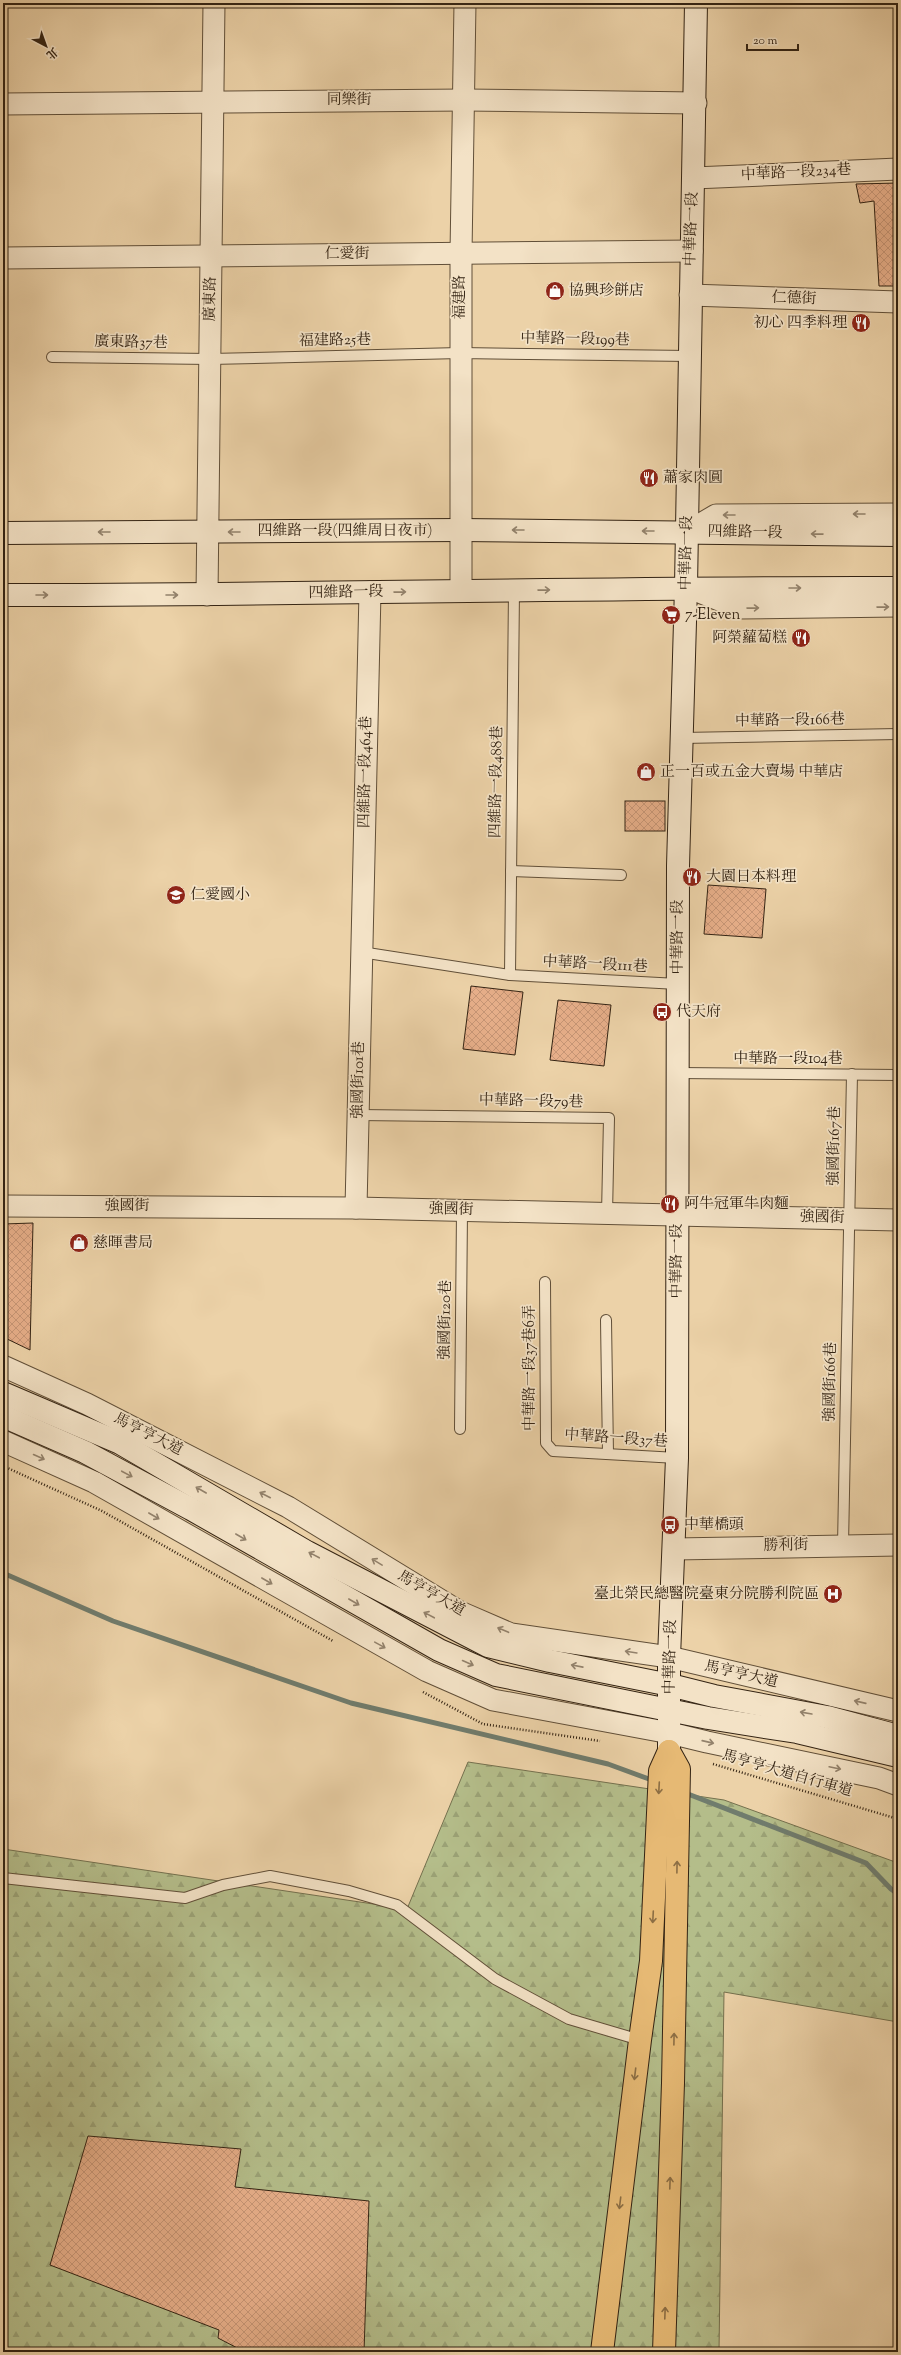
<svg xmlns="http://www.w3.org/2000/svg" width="901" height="2355" viewBox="0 0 901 2355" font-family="'Sorts Mill Goudy','Noto Serif TC',serif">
	<defs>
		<pattern id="forest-firs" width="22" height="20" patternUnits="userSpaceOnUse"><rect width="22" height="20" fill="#b4bd8a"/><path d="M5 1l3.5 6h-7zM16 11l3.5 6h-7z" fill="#9ba276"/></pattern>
		<pattern id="building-cross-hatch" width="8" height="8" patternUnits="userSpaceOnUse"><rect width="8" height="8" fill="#e7af8a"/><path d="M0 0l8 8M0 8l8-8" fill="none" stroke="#c79676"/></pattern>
	</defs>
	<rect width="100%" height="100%" fill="#ecd2a8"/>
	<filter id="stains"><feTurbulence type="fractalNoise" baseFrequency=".005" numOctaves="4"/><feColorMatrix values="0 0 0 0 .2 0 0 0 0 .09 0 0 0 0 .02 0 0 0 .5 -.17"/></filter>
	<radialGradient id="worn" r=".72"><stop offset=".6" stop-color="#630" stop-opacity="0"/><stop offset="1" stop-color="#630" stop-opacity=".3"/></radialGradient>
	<polygon fill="url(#forest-firs)" stroke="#74704e" points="468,1762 724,1800 898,1863 898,2022 724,1992 719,2352 3,2352 3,1849 407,1909"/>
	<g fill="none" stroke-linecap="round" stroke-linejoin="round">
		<g stroke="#707c6d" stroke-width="5">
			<polyline points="3,1573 113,1621 351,1703 608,1764 649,1779"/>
			<polyline points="688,1794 866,1863 891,1889 898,1894"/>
		</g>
	</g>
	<g fill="url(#building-cross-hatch)" stroke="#332313">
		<polygon points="898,183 898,286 879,286 874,201 860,203 856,184"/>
		<rect x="625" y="801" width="40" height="30"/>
		<polygon points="708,885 766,889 762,938 704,934"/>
		<polygon points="471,986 523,992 515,1055 463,1049"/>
		<polygon points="558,1000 611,1005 604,1066 550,1060"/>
		<polygon points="33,1223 30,1350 3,1337 3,1224"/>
		<polygon points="88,2136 241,2149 235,2187 369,2201 364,2352 245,2352 218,2338 219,2330 50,2265"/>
	</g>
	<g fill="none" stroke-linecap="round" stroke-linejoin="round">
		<g stroke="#614f38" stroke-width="12">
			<g id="lane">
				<polyline points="52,357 210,359 460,353 689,356"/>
				<polyline points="682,738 898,734"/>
				<polyline points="511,871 621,875"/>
				<polyline points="361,952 510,975 678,984"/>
				<polyline points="510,975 514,590"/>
				<polyline points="677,1073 898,1075"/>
				<polyline points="358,1115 609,1118 607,1214"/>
				<polyline points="545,1282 546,1443 553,1451 677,1458"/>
				<polyline points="606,1320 608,1454"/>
				<polyline points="460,1429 462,1211"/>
				<polyline points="843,1545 852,1074"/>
				<polyline points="3,1878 185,1898 223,1885 270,1876 349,1891 397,1905 495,1979 569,2019 640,2040"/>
			</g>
		</g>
		<g stroke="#614f38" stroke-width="23">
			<g id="street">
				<polyline points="3,104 465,100 696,103"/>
				<polyline points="694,178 898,169"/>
				<polyline points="3,258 692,251"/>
				<polyline points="690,295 898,302"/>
				<polyline points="687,532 716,515 898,514"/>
				<polyline points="692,589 739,608 898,606"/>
				<polyline points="461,591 461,253 465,3"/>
				<polyline points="207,595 214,3"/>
				<polyline points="3,1206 356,1208 898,1220"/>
				<polyline points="356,1208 370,592"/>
				<polyline points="3,1366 87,1404 288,1507 460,1612 511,1634 669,1657 898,1711"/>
				<polyline points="3,1441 94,1482 427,1671 493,1700 670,1733 707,1742 879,1778 898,1785"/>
				<polyline points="674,1549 898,1545"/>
			</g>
		</g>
		<g stroke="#332313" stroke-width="24">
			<g id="secondary">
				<polyline points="3,533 460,530 898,535"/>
				<path d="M3,595c298,0 597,-8 895,-7"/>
				<polyline points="3,1393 120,1443 307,1552 488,1646 550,1661 670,1685 714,1696 827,1717 898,1736"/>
				<polyline points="3,1416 85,1452 191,1509 439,1650 496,1675 708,1718 797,1732 898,1756"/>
				<polyline points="669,1751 669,1657 677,1458 678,866 686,587 696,3"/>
			</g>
		</g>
		<g stroke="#332313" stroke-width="24">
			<g id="primary">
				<polyline points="602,2352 640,2040 651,1961 660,1771 669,1751"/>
				<polyline points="664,2352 673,2083 679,1769 669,1751"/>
			</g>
		</g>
		<g stroke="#332313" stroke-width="2.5" stroke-dasharray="1 2" stroke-linecap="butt">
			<polyline points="3,1466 102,1511 333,1641"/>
			<polyline points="423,1692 483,1724 600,1741"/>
			<polyline points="713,1764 898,1819"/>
		</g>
		<use href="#lane" stroke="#f3e2c6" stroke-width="10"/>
		<use href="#street" stroke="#f3e2c6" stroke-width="21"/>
		<use href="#secondary" stroke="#f3e2c6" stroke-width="22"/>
		<use href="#primary" stroke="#e6b974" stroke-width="22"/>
	</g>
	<defs><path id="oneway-shaft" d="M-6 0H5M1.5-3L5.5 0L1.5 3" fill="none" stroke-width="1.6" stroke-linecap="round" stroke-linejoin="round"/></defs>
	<g stroke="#93826c">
		<use href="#oneway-shaft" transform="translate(859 514) rotate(180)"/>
		<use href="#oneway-shaft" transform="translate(729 515) rotate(180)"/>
		<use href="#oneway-shaft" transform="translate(518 530) rotate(-180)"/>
		<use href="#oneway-shaft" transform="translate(648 531) rotate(-180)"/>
		<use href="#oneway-shaft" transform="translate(104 532) rotate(180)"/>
		<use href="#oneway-shaft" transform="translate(234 532) rotate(180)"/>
		<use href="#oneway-shaft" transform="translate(817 534) rotate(-179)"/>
		<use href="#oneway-shaft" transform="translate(795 588)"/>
		<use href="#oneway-shaft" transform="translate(544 590) rotate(-1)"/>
		<use href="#oneway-shaft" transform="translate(400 592) rotate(-1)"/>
		<use href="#oneway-shaft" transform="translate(42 595)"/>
		<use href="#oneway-shaft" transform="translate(172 595)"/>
		<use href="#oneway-shaft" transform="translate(883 607) rotate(-1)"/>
		<use href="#oneway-shaft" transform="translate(753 608) rotate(-1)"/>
		<use href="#oneway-shaft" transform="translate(39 1457) rotate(24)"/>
		<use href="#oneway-shaft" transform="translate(127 1474) rotate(28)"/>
		<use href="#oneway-shaft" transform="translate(201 1490) rotate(-150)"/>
		<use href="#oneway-shaft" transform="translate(265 1495) rotate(-153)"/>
		<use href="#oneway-shaft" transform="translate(154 1516) rotate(30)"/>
		<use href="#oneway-shaft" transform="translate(241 1537) rotate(30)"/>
		<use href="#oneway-shaft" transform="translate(314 1555) rotate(-152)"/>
		<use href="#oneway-shaft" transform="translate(377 1562) rotate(-149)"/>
		<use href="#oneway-shaft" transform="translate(267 1581) rotate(30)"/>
		<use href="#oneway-shaft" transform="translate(354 1602) rotate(30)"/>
		<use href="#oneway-shaft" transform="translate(429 1615) rotate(-152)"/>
		<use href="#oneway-shaft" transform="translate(503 1630) rotate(-157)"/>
		<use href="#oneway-shaft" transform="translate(380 1645) rotate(29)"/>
		<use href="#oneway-shaft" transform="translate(631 1652) rotate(-171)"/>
		<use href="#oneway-shaft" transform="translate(468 1663) rotate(24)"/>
		<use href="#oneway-shaft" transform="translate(577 1666) rotate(-169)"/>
		<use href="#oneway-shaft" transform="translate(860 1702) rotate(-167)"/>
		<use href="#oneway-shaft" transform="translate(806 1713) rotate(-170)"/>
		<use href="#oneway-shaft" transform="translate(708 1742) rotate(13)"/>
		<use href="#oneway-shaft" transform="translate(835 1768) rotate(12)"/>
	</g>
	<g stroke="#8c6e44">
		<use href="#oneway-shaft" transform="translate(659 1788) rotate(93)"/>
		<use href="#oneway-shaft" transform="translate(677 1867) rotate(-89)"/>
		<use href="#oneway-shaft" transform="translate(653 1917) rotate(93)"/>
		<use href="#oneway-shaft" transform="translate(674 2039) rotate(-89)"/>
		<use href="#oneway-shaft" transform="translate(635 2074) rotate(97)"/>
		<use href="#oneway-shaft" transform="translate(670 2183) rotate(-88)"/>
		<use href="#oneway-shaft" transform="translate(620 2203) rotate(97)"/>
		<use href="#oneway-shaft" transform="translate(665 2313) rotate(-88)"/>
	</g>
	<defs>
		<g id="shop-disc" transform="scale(1)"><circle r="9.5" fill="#8f2418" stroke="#f3e2c6"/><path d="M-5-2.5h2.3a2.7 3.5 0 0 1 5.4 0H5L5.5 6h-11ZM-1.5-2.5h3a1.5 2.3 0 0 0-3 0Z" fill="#fff"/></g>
		<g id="restaurant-disc" transform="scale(1)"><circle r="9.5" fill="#8f2418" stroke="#f3e2c6"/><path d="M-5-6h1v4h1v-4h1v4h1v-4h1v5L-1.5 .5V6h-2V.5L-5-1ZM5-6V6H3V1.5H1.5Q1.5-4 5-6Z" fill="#fff"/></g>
		<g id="supermarket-disc" transform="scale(1)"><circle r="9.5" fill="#8f2418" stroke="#f3e2c6"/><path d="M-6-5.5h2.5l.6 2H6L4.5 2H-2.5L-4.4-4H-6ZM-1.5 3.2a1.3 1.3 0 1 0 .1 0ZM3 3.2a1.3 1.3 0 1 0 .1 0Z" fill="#fff"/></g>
		<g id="school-disc" transform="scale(1)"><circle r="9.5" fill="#8f2418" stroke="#f3e2c6"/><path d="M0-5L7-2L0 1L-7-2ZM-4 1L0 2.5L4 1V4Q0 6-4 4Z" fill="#fff"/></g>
		<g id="bus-disc" transform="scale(1)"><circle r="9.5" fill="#8f2418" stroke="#f3e2c6"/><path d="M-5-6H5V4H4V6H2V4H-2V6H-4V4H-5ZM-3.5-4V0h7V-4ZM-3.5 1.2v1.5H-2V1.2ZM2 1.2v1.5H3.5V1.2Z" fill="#fff"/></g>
		<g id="hospital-disc" transform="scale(1)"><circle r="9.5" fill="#8f2418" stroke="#f3e2c6"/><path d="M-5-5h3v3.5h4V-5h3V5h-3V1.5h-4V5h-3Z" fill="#fff"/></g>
	</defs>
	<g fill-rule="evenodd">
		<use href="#shop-disc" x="555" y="291"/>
		<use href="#restaurant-disc" x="861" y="323"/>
		<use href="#restaurant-disc" x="649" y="478"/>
		<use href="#supermarket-disc" x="671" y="615"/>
		<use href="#restaurant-disc" x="801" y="638"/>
		<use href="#shop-disc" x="646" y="772"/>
		<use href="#restaurant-disc" x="692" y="877"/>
		<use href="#school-disc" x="176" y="895"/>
		<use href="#bus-disc" x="662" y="1012"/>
		<use href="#restaurant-disc" x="670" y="1204"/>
		<use href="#shop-disc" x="79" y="1243"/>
		<use href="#bus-disc" x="670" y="1525"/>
		<use href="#hospital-disc" x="833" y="1594"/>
	</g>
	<g text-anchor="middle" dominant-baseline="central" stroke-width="3.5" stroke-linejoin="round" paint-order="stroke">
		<g font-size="15" fill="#332313" stroke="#f3e2c6">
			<text x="349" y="100">同樂街</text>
			<text transform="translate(796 173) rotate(-3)">中華路一段234巷</text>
			<text transform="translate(692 229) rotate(-88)">中華路一段</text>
			<text x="347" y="254">仁愛街</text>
			<text transform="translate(460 297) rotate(-90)">福建路</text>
			<text transform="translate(211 299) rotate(-89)">廣東路</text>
			<text transform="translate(794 299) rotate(2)">仁德街</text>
			<text transform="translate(575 340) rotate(1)">中華路一段199巷</text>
			<text transform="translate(335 341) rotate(-1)">福建路25巷</text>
			<text transform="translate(131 343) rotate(1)">廣東路37巷</text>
			<text x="345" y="531">四維路一段(四維周日夜市)</text>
			<text transform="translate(745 533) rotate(1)">四維路一段</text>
			<text transform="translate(687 553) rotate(-89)">中華路一段</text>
			<text transform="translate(346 593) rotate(-1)">四維路一段</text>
			<text transform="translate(790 721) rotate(-1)">中華路一段166巷</text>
			<text transform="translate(366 772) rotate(-89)">四維路一段464巷</text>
			<text transform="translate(497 782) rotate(-89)">四維路一段488巷</text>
			<text transform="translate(678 937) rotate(-90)">中華路一段</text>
			<text transform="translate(595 965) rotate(3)">中華路一段111巷</text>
			<text x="788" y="1059">中華路一段104巷</text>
			<text transform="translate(359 1080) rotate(-89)">強國街101巷</text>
			<text transform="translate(531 1102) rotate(1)">中華路一段79巷</text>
			<text transform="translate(835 1146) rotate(-89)">強國街167巷</text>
			<text x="127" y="1206">強國街</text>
			<text transform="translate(451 1210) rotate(1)">強國街</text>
			<text transform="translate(822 1218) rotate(1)">強國街</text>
			<text transform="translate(677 1261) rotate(-90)">中華路一段</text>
			<text transform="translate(446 1320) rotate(-89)">強國街120巷</text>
			<text transform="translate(530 1368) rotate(-90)">中華路一段37巷6弄</text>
			<text transform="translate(831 1382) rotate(-89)">強國街166巷</text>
			<text transform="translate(148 1435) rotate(27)">馬亨亨大道</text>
			<text transform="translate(616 1439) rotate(4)">中華路一段37巷</text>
			<text transform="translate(786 1546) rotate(-1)">勝利街</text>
			<text transform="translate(431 1594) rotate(30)">馬亨亨大道</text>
			<text transform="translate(671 1657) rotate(-89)">中華路一段</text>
			<text transform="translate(741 1675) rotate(13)">馬亨亨大道</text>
			<text transform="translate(787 1774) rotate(16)">馬亨亨大道自行車道</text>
		</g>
		<g font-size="15" fill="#332313" stroke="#f3e2c6" text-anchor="start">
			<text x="569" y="291">協興珍餅店</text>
			<text x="847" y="323" text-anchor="end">初心 四季料理</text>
			<text x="663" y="478">蕭家肉圓</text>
			<text x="685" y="615">7-Eleven</text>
			<text x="787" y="638" text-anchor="end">阿榮蘿蔔糕</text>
			<text x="660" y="772">正一百或五金大賣場 中華店</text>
			<text x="706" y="877">大園日本料理</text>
			<text x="190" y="895">仁愛國小</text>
			<text x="676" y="1012">代天府</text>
			<text x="684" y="1204">阿牛冠軍牛肉麵</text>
			<text x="93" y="1243">慈暉書局</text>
			<text x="684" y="1525">中華橋頭</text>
			<text x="819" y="1594" text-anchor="end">臺北榮民總醫院臺東分院勝利院區</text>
		</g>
	</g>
	<rect width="901" height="2355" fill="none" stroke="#ecd2a8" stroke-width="16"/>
	<rect x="4" y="4" width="893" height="2347" fill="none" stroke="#332313" stroke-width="2"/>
	<rect x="8" y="8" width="885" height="2339" fill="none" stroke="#332313"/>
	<g transform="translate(46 46) rotate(139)" stroke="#f3e2c6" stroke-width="3" paint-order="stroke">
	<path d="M0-3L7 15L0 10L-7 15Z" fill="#332313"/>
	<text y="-6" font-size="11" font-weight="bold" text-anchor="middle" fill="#332313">北</text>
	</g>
	<path d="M747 44v6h51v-6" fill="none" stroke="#332313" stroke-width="2"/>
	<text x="753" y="44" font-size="12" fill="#332313" stroke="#f3e2c6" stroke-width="3" paint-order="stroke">20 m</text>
	<rect width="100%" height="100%" filter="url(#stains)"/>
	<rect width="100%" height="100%" fill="url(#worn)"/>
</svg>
